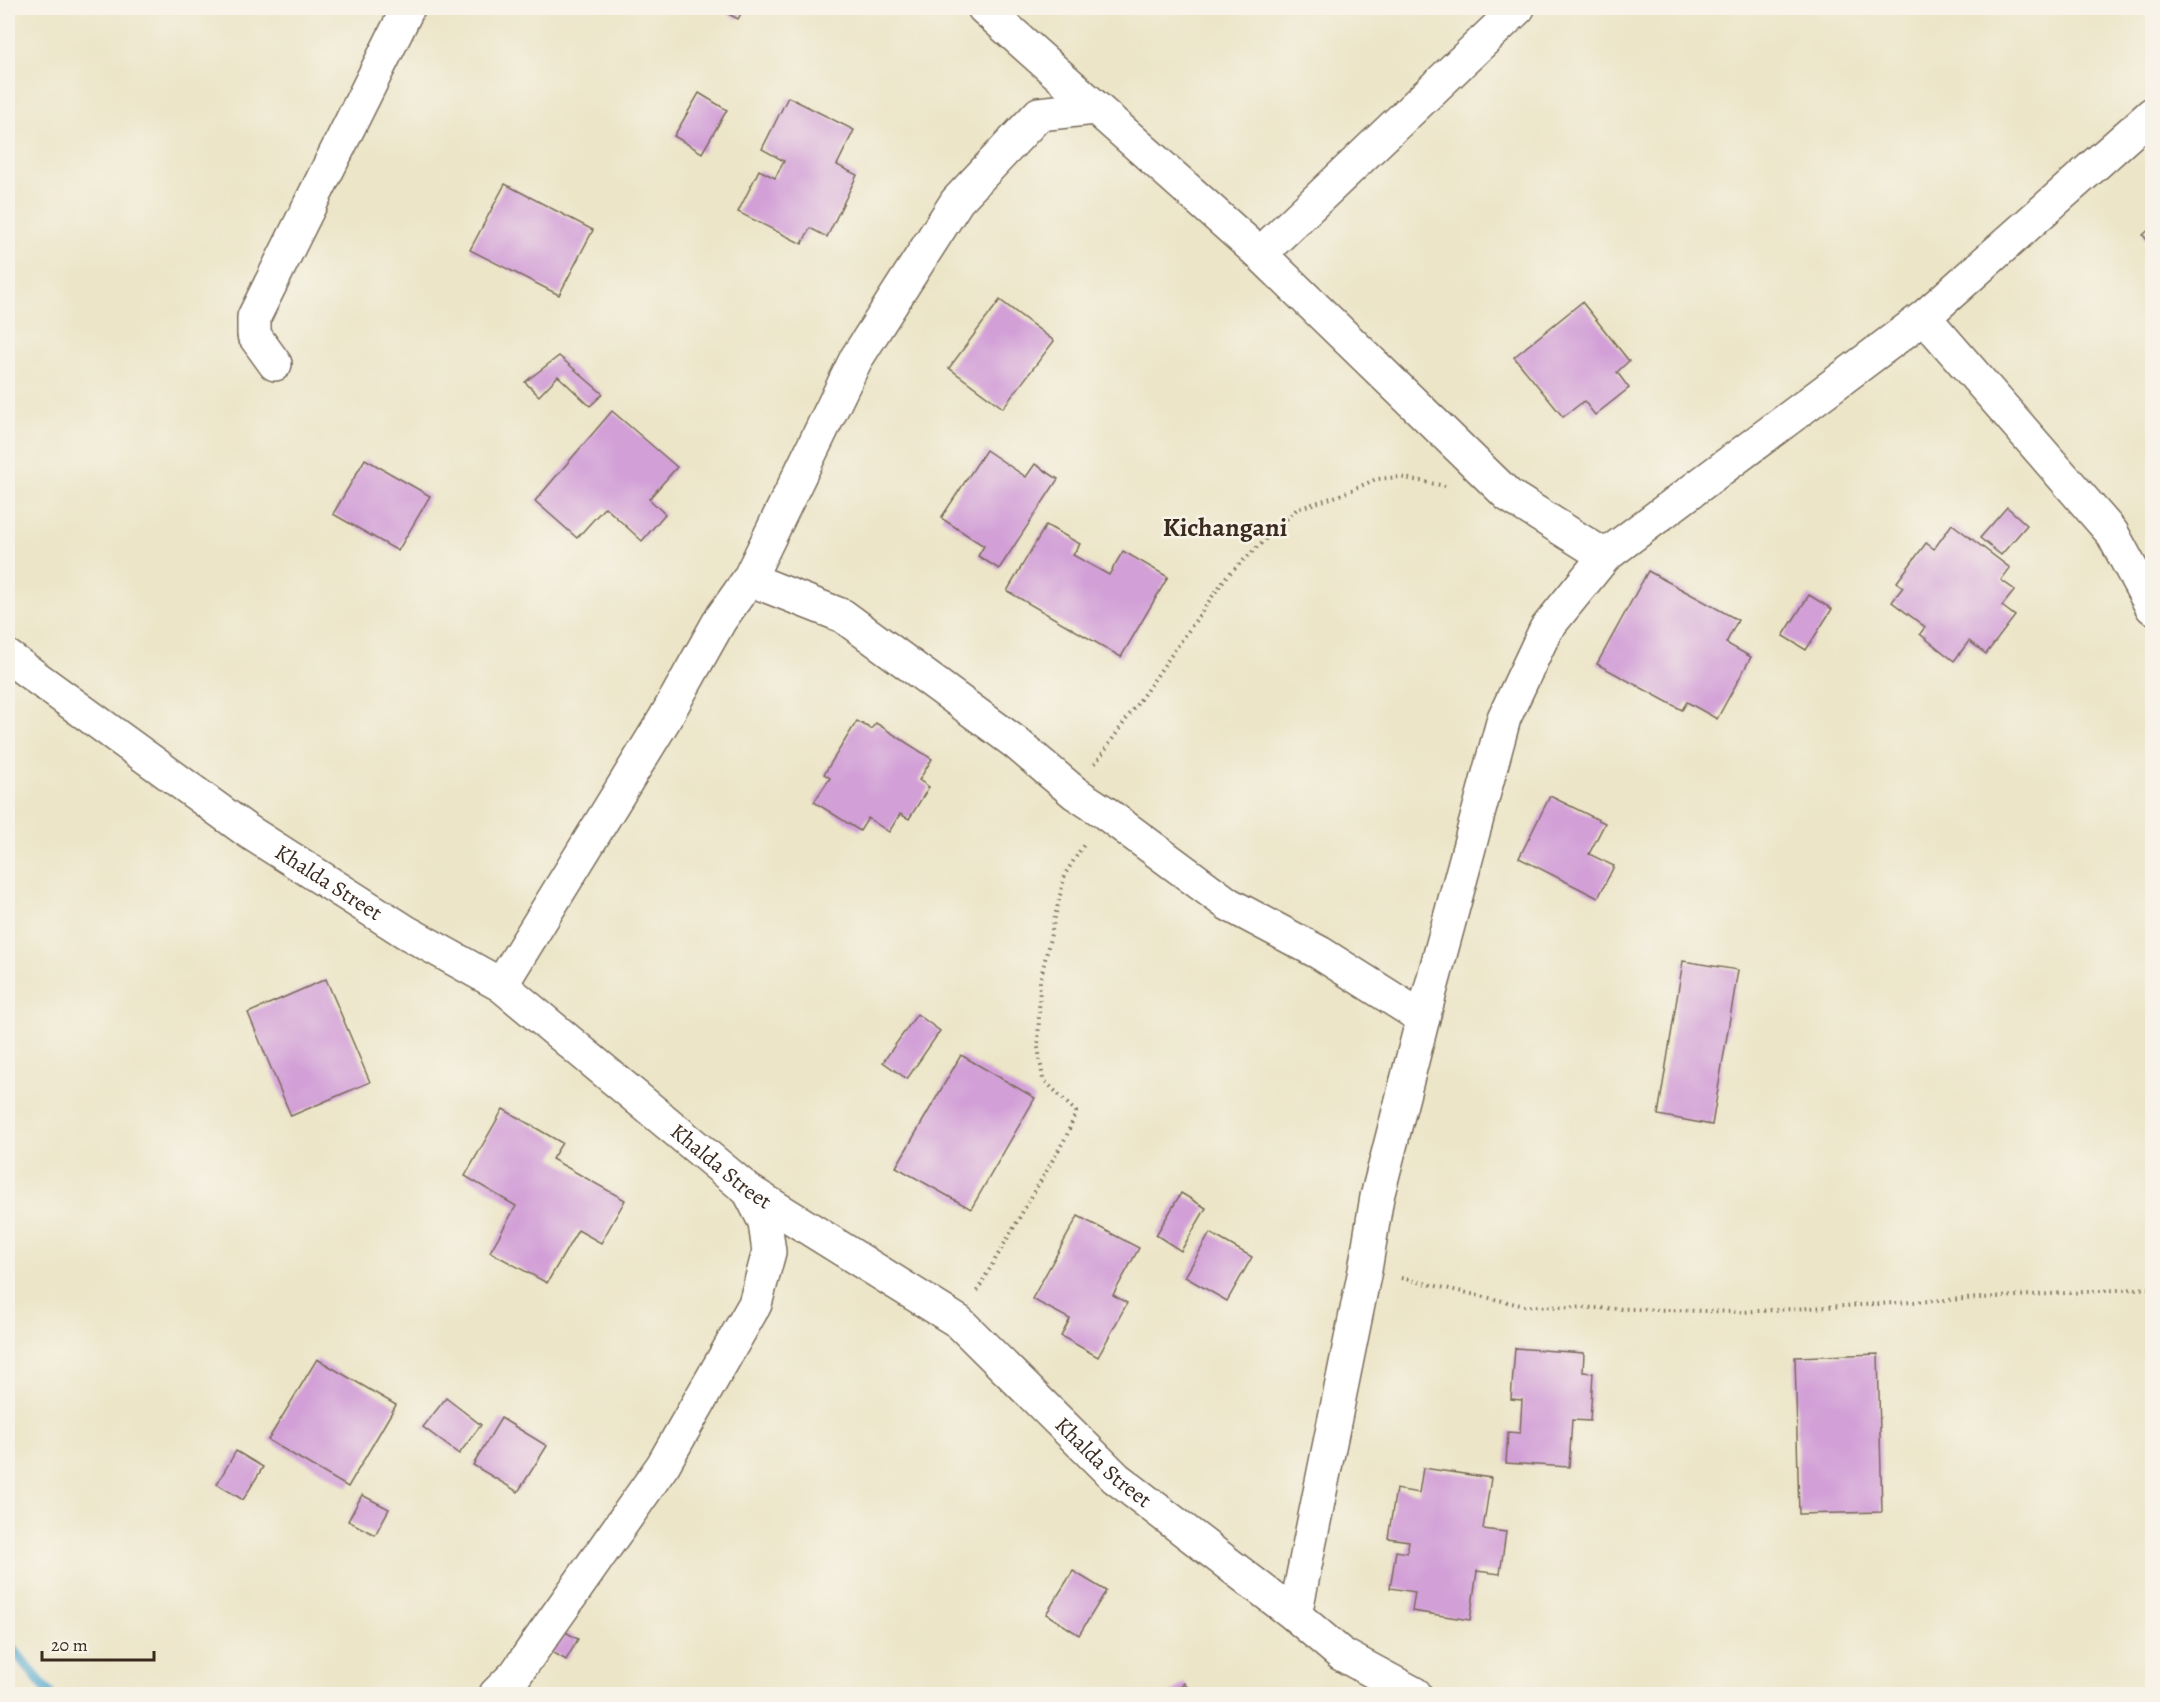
<svg xmlns="http://www.w3.org/2000/svg" width="2160" height="1702" viewBox="0 0 2160 1702" font-family="Alegreya,serif">
	<rect width="100%" height="100%" fill="#f7f3e8"/>
	<filter id="ink" filterUnits="userSpaceOnUse"><feTurbulence type="fractalNoise" baseFrequency=".0167" numOctaves="2"/><feDisplacementMap in="SourceGraphic" scale="12" xChannelSelector="R" yChannelSelector="G"/><feConvolveMatrix kernelMatrix="1 2 1 2 8 2 1 2 1" color-interpolation-filters="sRGB"/></filter>
	<filter id="wash" filterUnits="userSpaceOnUse"><feTurbulence type="fractalNoise" baseFrequency=".008" numOctaves="4" result="noise"/><feDisplacementMap in="SourceGraphic" scale="24" xChannelSelector="R" yChannelSelector="G"/><feGaussianBlur stdDeviation="1.35" result="paint"/><feColorMatrix in="noise" values="0 0 0 0 0 0 0 0 0 0 0 0 0 0 0 0 0 1.4 0 .05"/><feComposite in="paint" operator="in"/></filter>
	<g filter="url(#wash)">
		<rect width="100%" height="100%" fill="#ece5c8"/>
		<g fill="none" stroke-linecap="round" stroke-linejoin="round">
			<polyline stroke="#53a8cf" stroke-width="10" points="8,1643 50,1694"/>
		</g>
		<g id="blocks">
			<g fill="#d29fd7">
				<polygon points="717,8 744,8 738,19"/>
				<polygon points="699,93 727,110 702,153 674,136"/>
				<polygon points="788,97 854,130 837,165 857,175 827,237 810,228 802,244 738,212 759,170 775,178 784,161 762,149"/>
				<polygon points="505,184 593,230 559,295 470,250"/>
				<polygon points="2152,227 2152,246 2143,235"/>
				<polygon points="1000,300 1054,341 1003,408 949,368"/>
				<polygon points="1582,302 1629,361 1617,372 1629,388 1595,415 1584,401 1563,417 1514,357"/>
				<polygon points="559,356 603,394 590,406 558,376 539,396 525,382"/>
				<polygon points="612,411 677,467 649,499 665,514 642,541 605,507 577,538 535,501"/>
				<polygon points="986,450 1026,477 1035,464 1058,479 999,569 978,556 984,546 941,518"/>
				<polygon points="365,459 430,496 398,551 333,514"/>
				<polygon points="2007,507 2027,525 2001,555 1980,538"/>
				<polygon points="1952,524 2010,568 2001,580 2015,590 2002,606 2015,616 1986,654 1969,641 1954,661 1920,634 1925,627 1892,602 1903,587 1897,582 1926,543 1934,549"/>
				<polygon points="1046,525 1080,544 1073,555 1109,575 1123,551 1168,577 1121,657 1007,591"/>
				<polygon points="1648,571 1738,620 1726,643 1751,657 1717,719 1687,702 1682,710 1597,664"/>
				<polygon points="1809,595 1832,609 1806,650 1783,636"/>
				<polygon points="857,721 871,729 876,723 932,759 919,780 929,787 909,819 900,814 889,832 868,818 860,831 814,802 830,778 824,774"/>
				<polygon points="1550,796 1605,823 1589,854 1614,866 1598,898 1519,858"/>
				<polygon points="1683,961 1738,970 1712,1125 1658,1115"/>
				<polygon points="326,979 370,1082 291,1116 248,1013"/>
				<polygon points="917,1014 940,1031 907,1079 883,1062"/>
				<polygon points="961,1055 1035,1098 971,1209 896,1167"/>
				<polygon points="503,1109 562,1143 552,1159 625,1200 601,1243 578,1230 547,1283 490,1252 516,1206 465,1176"/>
				<polygon points="1181,1193 1206,1208 1181,1251 1156,1235"/>
				<polygon points="1078,1216 1139,1248 1113,1295 1127,1303 1098,1357 1061,1336 1070,1319 1032,1299"/>
				<polygon points="1210,1233 1252,1257 1227,1301 1185,1277"/>
				<polygon points="1515,1348 1584,1353 1583,1372 1593,1373 1590,1421 1572,1420 1569,1467 1506,1463 1508,1432 1520,1433 1522,1400 1511,1399"/>
				<polygon points="1878,1354 1882,1512 1799,1514 1795,1357"/>
				<polygon points="317,1359 396,1405 348,1487 268,1440"/>
				<polygon points="446,1398 481,1425 459,1454 423,1427"/>
				<polygon points="501,1418 547,1446 518,1492 473,1465"/>
				<polygon points="236,1451 263,1467 243,1500 217,1484"/>
				<polygon points="1423,1468 1491,1478 1483,1529 1506,1532 1500,1574 1477,1571 1470,1620 1412,1611 1415,1592 1390,1588 1396,1551 1407,1553 1409,1541 1388,1538 1396,1489 1419,1493"/>
				<polygon points="362,1495 389,1509 375,1535 348,1521"/>
				<polygon points="1073,1571 1106,1591 1079,1635 1046,1614"/>
				<polygon points="560,1629 578,1639 566,1660 549,1650"/>
				<polygon points="1184,1683 1193,1694 1170,1694"/>
			</g>
		</g>
	</g>
	<g filter="url(#ink)">
		<use href="#blocks" fill-opacity="0" stroke="#796b5a" stroke-width="1.5"/>
		<g fill="none" stroke-linecap="round" stroke-linejoin="round">
			<g stroke="#796b5a" stroke-width="36">
				<g id="street">
					<polyline points="984,8 1260,254 1508,495 1605,556"/>
					<polyline points="1260,254 1518,8"/>
					<polyline points="1924,317 2112,533 2152,607"/>
					<polyline points="275,364 254,335 254,317 408,8"/>
					<polyline points="749,579 843,616 1016,743 1075,793 1104,812 1228,904 1320,953 1423,1018"/>
					<path id="s1" d="M8,657l238,173 160,102 95,53 248,206 210,131 157,156 179,137 46,39 74,40"/>
					<polyline points="501,985 664,720 720,620 749,579 856,359 957,201 1039,114 1095,108"/>
					<polyline points="1295,1615 1365,1270 1377,1197 1423,1018 1504,718 1546,629 1605,556 1924,317 2152,114"/>
					<polyline points="496,1694 515,1675 663,1465 755,1304 769,1252 765,1222 749,1191"/>
				</g>
			</g>
			<g stroke="#796b5a" stroke-width="4" stroke-dasharray="1.5 4.5" stroke-linecap="butt">
				<polyline points="1095,764 1226,577 1297,509 1343,494 1376,479 1400,477 1445,486"/>
				<polyline points="1401,1278 1525,1306 1741,1312 2152,1288"/>
				<polyline points="977,1291 1066,1137 1076,1112 1043,1079 1038,1047 1040,981 1065,874 1085,843"/>
			</g>
			<use href="#street" stroke="#fff" stroke-width="33"/>
		</g>
	</g>
	<g text-anchor="middle" dominant-baseline="central" stroke-width="5" stroke-linejoin="round" paint-order="stroke">
		<g font-size="22" fill="#3b2a1e" stroke="#f7f3e8">
			<text stroke="none"><textPath href="#s1" startOffset="392">Khalda Street</textPath></text>
			<text stroke="none"><textPath href="#s1" startOffset="878">Khalda Street</textPath></text>
			<text stroke="none"><textPath href="#s1" startOffset="1364">Khalda Street</textPath></text>
		</g>
		<g font-size="26" font-weight="bold" fill="#3b2a1e" stroke="#f7f3e8">
			<text x="1225" y="527">Kichangani</text>
		</g>
	</g>
	<rect width="2160" height="1702" fill="none" stroke="#f7f3e8" stroke-width="30"/>
	<path d="M42 1651v9h112v-9" fill="none" stroke="#3b2a1e" stroke-width="3"/>
	<text x="51" y="1651" font-size="18" fill="#3b2a1e" stroke="#f7f3e8" stroke-width="4.5" paint-order="stroke">20 m</text>
</svg>
